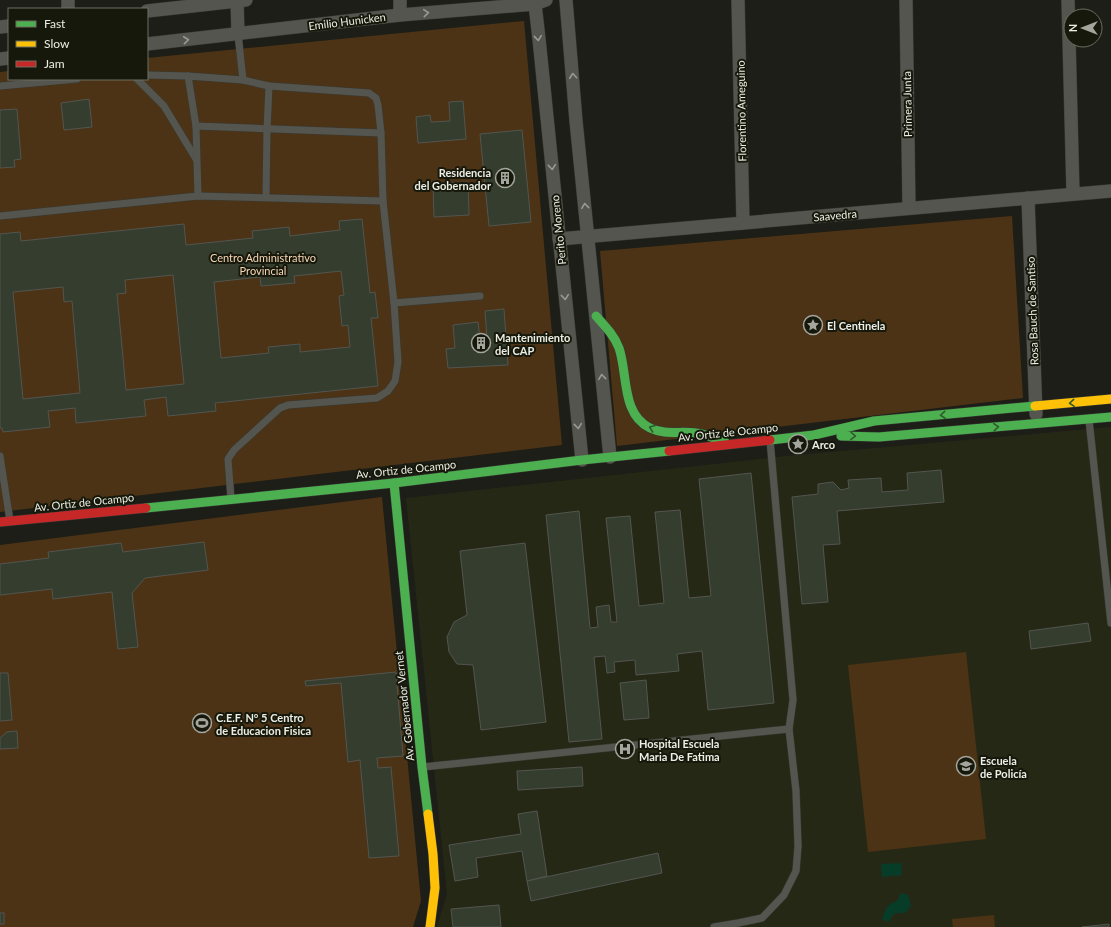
<svg xmlns="http://www.w3.org/2000/svg" width="1111" height="927" viewBox="0 0 1111 927" font-family="Lato,sans-serif">
	<rect width="100%" height="100%" fill="#1d1e17"/>
	<polygon fill="#262816" points="1111,427 1111,927 437,927 447,894 406,498 786,456"/>
	<g fill="#4c3315">
		<polygon points="524,21 562,445 0,512 0,72 9,71 9,79 147,79 147,58"/>
		<polygon points="1012,216 1023,398 617,446 600,251"/>
		<polygon points="382,497 421,901 413,927 0,927 0,545"/>
		<polygon points="966,652 986,839 868,852 848,665"/>
		<polygon points="994,915 995,927 953,927 952,919"/>
	</g>
	<g fill="#073c29">
		<polygon points="901,863 902,875 882,877 881,864"/>
		<path d="M901,893l7,2 3,11 -6,7h-10l-7,9 -6,-3c4,-10 4,-14 15,-18z"/>
	</g>
	<g fill="#343d2e" stroke="#535550" fill-rule="evenodd">
		<polygon points="89,99 92,127 64,130 61,103"/>
		<polygon points="463,101 466,139 418,143 416,117 430,115 431,122 450,121 449,102"/>
		<polygon points="17,109 21,159 14,160 15,167 0,168 0,110"/>
		<polygon points="522,130 531,222 489,226 480,134"/>
		<polygon points="468,182 469,215 434,217 433,183"/>
		<path d="M362,219l8,74 5,-1 3,26h-7l7,68 -163,17 1,8 -48,5 -2,-19 -22,3 2,16 -70,7 -1,-15 -27,3 2,16 -47,5 -1,-4h-2v-194l20,-2 1,9 163,-17 2,21 67,-7 -1,-7 37,-4 1,9 50,-6 -1,-9zM341,271l3,24 -5,1 3,30 6,-1 2,22 -50,5v-8l-32,3 1,6 -48,5 -7,-76 46,-5 1,9 34,-3 -1,-7zM173,275l11,109 -58,6 -9,-96 9,-1 -1,-13zM63,287l1,15 8,-1 8,92 -57,6 -10,-107z"/>
		<polygon points="504,309 508,365 448,368 446,349 455,348 453,325 478,322 480,339 487,338 485,311"/>
		<polygon points="941,470 944,502 837,511 840,544 823,545 828,602 802,604 792,497 818,494 818,484 833,482 841,490 849,488 848,480 881,478 882,492 908,490 907,473"/>
		<polygon points="751,473 774,703 708,710 702,651 677,654 679,671 636,675 635,660 614,662 615,672 607,673 605,656 594,657 602,739 569,742 546,515 579,511 590,628 598,627 596,607 609,605 611,622 617,622 606,518 630,516 639,606 664,603 655,512 680,510 689,598 711,596 699,479"/>
		<polygon points="204,542 208,570 145,578 132,593 138,647 118,649 112,592 53,599 52,589 0,595 0,564 49,558 48,552 121,543 123,552"/>
		<polygon points="525,543 546,722 481,730 473,665 457,664 449,652 447,637 454,622 467,615 460,551"/>
		<polygon points="1088,623 1091,641 1031,649 1029,631"/>
		<polygon points="396,672 403,756 377,758 378,768 391,767 399,856 369,858 360,760 348,762 341,683 306,686 305,681"/>
		<polygon points="0,673 8,673 12,720 0,721"/>
		<polygon points="646,680 649,718 624,720 620,683"/>
		<polygon points="17,731 18,748 0,749 0,738 7,732"/>
		<polygon points="582,767 583,786 518,790 517,771"/>
		<polygon points="537,811 547,876 527,881 522,851 476,858 478,877 455,881 449,845 521,834 518,814"/>
		<polygon points="658,853 662,873 531,901 527,881"/>
		<polygon points="499,905 501,927 453,927 451,909"/>
		<rect x="0" y="913" width="4" height="11"/>
		<polygon points="1109,924 1109,927 1082,927"/>
	</g>
	<g fill="none" stroke-linecap="round" stroke-linejoin="round">
		<g stroke="#383a34" stroke-width="8">
			<g id="lane">
				<polyline points="238,34 243,80"/>
				<polyline points="147,75 188,76"/>
				<polyline points="137,79 164,106 196,159"/>
				<polyline points="0,86 77,79"/>
				<polyline points="196,126 381,133"/>
				<polyline points="198,196 196,126 188,76 243,80 269,86 369,93 376,98 378,105 381,133 383,201 394,303 398,362 395,381 388,391 377,398 288,405 280,408 234,450 228,459 231,499"/>
				<polyline points="266,197 267,129 269,86"/>
				<polyline points="0,216 198,196 383,201"/>
				<polyline points="394,303 480,296"/>
				<polyline points="1089,420 1111,623"/>
				<polyline points="770,440 793,700 789,729"/>
				<polyline points="0,456 10,521"/>
				<polyline points="423,767 789,729 796,791 798,846 796,871 784,895 762,918 738,923 714,927"/>
			</g>
		</g>
		<g stroke="#383a34" stroke-width="14">
			<g id="street">
				<polyline points="68,0 68,9"/>
				<polyline points="237,0 238,34"/>
				<polyline points="400,0 400,15"/>
				<polyline points="532,0 535,4 539,39 582,460"/>
				<polyline points="566,0 576,121 610,457"/>
				<polyline points="738,0 743,223"/>
				<polyline points="906,0 909,208"/>
				<polyline points="1068,0 1073,193"/>
				<polyline points="147,11 246,0"/>
				<polyline points="0,27 9,26"/>
				<polyline points="147,44 400,15 535,4 546,0"/>
				<polyline points="0,59 9,58"/>
				<polyline points="1028,198 1036,414"/>
				<polyline points="559,239 1111,191"/>
			</g>
		</g>
		<g stroke="#383a34" stroke-width="10">
			<g id="fast">
				<path d="M596,316c9,10 18,19 23,32 9,26 2,66 31,80 14,7 31,3 46,5 10,1 19,6 29,9"/>
				<polyline points="841,436 879,437 1111,417"/>
				<polyline points="770,440 814,435 874,421 1035,406"/>
				<polyline points="394,483 422,767 428,814"/>
				<polyline points="146,508 394,483 582,460 669,451"/>
			</g>
		</g>
		<g stroke="#383a34" stroke-width="10">
			<g id="slow">
				<polyline points="1035,406 1111,399"/>
				<polyline points="428,814 433,854 435,888 430,927"/>
			</g>
		</g>
		<g stroke="#383a34" stroke-width="10">
			<g id="jam">
				<polyline points="669,451 770,440"/>
				<polyline points="0,522 146,508"/>
			</g>
		</g>
		<use href="#lane" stroke="#54554f" stroke-width="7"/>
		<use href="#street" stroke="#54554f" stroke-width="13"/>
		<use href="#fast" stroke="#4caf50" stroke-width="9"/>
		<use href="#slow" stroke="#ffc107" stroke-width="9"/>
		<use href="#jam" stroke="#c62828" stroke-width="9"/>
	</g>
	<defs><path id="oneway-chevron" d="M-2-3.5L2.5 0L-2 3.5" fill="none" stroke-width="1.6" stroke-linecap="round" stroke-linejoin="round"/></defs>
	<g stroke="#989a92">
		<use href="#oneway-chevron" transform="translate(426 13) rotate(-5)"/>
		<use href="#oneway-chevron" transform="translate(538 38) rotate(84)"/>
		<use href="#oneway-chevron" transform="translate(186 40) rotate(-6)"/>
		<use href="#oneway-chevron" transform="translate(573 76) rotate(-95)"/>
		<use href="#oneway-chevron" transform="translate(552 167) rotate(84)"/>
		<use href="#oneway-chevron" transform="translate(585 206) rotate(-96)"/>
		<use href="#oneway-chevron" transform="translate(565 297) rotate(84)"/>
		<use href="#oneway-chevron" transform="translate(602 377) rotate(-96)"/>
		<use href="#oneway-chevron" transform="translate(578 426) rotate(84)"/>
	</g>
	<g stroke="#2e5c2a">
		<use href="#oneway-chevron" transform="translate(1072 403) rotate(175)"/>
		<use href="#oneway-chevron" transform="translate(943 415) rotate(175)"/>
		<use href="#oneway-chevron" transform="translate(996 427) rotate(-5)"/>
		<use href="#oneway-chevron" transform="translate(652 428) rotate(-159)"/>
		<use href="#oneway-chevron" transform="translate(853 436) rotate(2)"/>
	</g>
	<defs>
		<g id="building-ring" transform="scale(1)"><circle r="9.5" fill="#16180b" stroke="#a4a59d" stroke-width="1.5"/><path d="M-4-6H4V6H1V3H-1V6H-4ZM-2.5-4.3h1.7v1.8h-1.7ZM.8-4.3h1.7v1.8H.8ZM-2.5-1h1.7V.8h-1.7ZM.8-1h1.7V.8H.8Z" fill="#a4a59d"/></g>
		<g id="sight-ring" transform="scale(1)"><circle r="9.5" fill="#16180b" stroke="#a4a59d" stroke-width="1.5"/><path d="M0-6L1.8-2.2L6-1.7L2.9 1.2L3.7 5.4L0 3.3L-3.7 5.4L-2.9 1.2L-6-1.7L-1.8-2.2Z" fill="#a4a59d"/></g>
		<g id="stadium-ring" transform="scale(1)"><circle r="9.5" fill="#16180b" stroke="#a4a59d" stroke-width="1.5"/><path d="M0-5a6.5 5 0 1 0 0 10a6.5 5 0 1 0 0-10ZM-3.5-1.8h7v3.6h-7Z" fill="#a4a59d"/></g>
		<g id="hospital-ring" transform="scale(1)"><circle r="9.5" fill="#16180b" stroke="#a4a59d" stroke-width="1.5"/><path d="M-5-5h3v3.5h4V-5h3V5h-3V1.5h-4V5h-3Z" fill="#a4a59d"/></g>
		<g id="school-ring" transform="scale(1)"><circle r="9.5" fill="#16180b" stroke="#a4a59d" stroke-width="1.5"/><path d="M0-5L7-2L0 1L-7-2ZM-4 1L0 2.5L4 1V4Q0 6-4 4Z" fill="#a4a59d"/></g>
	</defs>
	<g fill-rule="evenodd">
		<use href="#building-ring" x="505" y="178"/>
		<use href="#sight-ring" x="813" y="325"/>
		<use href="#building-ring" x="481" y="343"/>
		<use href="#sight-ring" x="798" y="444"/>
		<use href="#stadium-ring" x="202" y="723"/>
		<use href="#hospital-ring" x="625" y="749"/>
		<use href="#school-ring" x="966" y="766"/>
	</g>
	<g text-anchor="middle" dominant-baseline="central" stroke-width="4" stroke-linejoin="round" paint-order="stroke">
		<g font-size="11" fill="#eceee5" stroke="#16180b">
			<text transform="translate(347 21) rotate(-7)">Emilio Hunicken</text>
			<text transform="translate(907 104) rotate(-91)">Primera Junta</text>
			<text transform="translate(741 111) rotate(-91)">Florentino Ameguino</text>
			<text transform="translate(835 215) rotate(-5)">Saavedra</text>
			<text transform="translate(558 230) rotate(-96)">Perito Moreno</text>
			<text transform="translate(1032 311) rotate(-92)">Rosa Bauch de Santiso</text>
			<text transform="translate(728 432) rotate(-6)">Av. Ortiz de Ocampo</text>
			<text transform="translate(406 469) rotate(-6)">Av. Ortiz de Ocampo</text>
			<text transform="translate(84 502) rotate(-6)">Av. Ortiz de Ocampo</text>
			<text transform="translate(404 706) rotate(-96)">Av. Gobernador Vernet</text>
		</g>
		<g font-size="11" font-weight="bold" fill="#eceee5" stroke="#16180b" text-anchor="start">
			<text x="491" y="172" text-anchor="end">Residencia<tspan x="491" dy="13">del Gobernador</tspan></text>
			<text x="827" y="325">El Centinela</text>
			<text x="495" y="337">Mantenimiento<tspan x="495" dy="13">del CAP</tspan></text>
			<text x="812" y="444">Arco</text>
			<text x="216" y="717">C.E.F. N° 5 Centro<tspan x="216" dy="13">de Educacion Fisica</tspan></text>
			<text x="639" y="743">Hospital Escuela<tspan x="639" dy="13">Maria De Fatima</tspan></text>
			<text x="980" y="760">Escuela<tspan x="980" dy="13">de Policía</tspan></text>
		</g>
		<g font-size="11" fill="#f7d6b6" stroke="#16180b">
			<text x="263" y="257">Centro Administrativo<tspan x="263" dy="13">Provincial</tspan></text>
		</g>
	</g>
	<rect x="8" y="8" width="140" height="72" fill="#16180b" stroke="#6c6e62"/>
	<rect x="16" y="21" width="20" height="6" fill="#4caf50" stroke="#6c6e62"/>
	<text x="44" y="28" font-size="12" fill="#eceee5">Fast</text>
	<rect x="16" y="41" width="20" height="6" fill="#ffc107" stroke="#6c6e62"/>
	<text x="44" y="48" font-size="12" fill="#eceee5">Slow</text>
	<rect x="16" y="61" width="20" height="6" fill="#c62828" stroke="#6c6e62"/>
	<text x="44" y="68" font-size="12" fill="#eceee5">Jam</text>
	<g transform="translate(1083 28) rotate(270)"><circle r="19" fill="#16180b" stroke="#6c6e62"/>
	<path d="M0-3L7 15L0 10L-7 15Z" fill="#a4a59d"/>
	<text y="-6" font-size="11" font-weight="bold" text-anchor="middle" fill="#eceee5">N</text>
	</g>
</svg>
